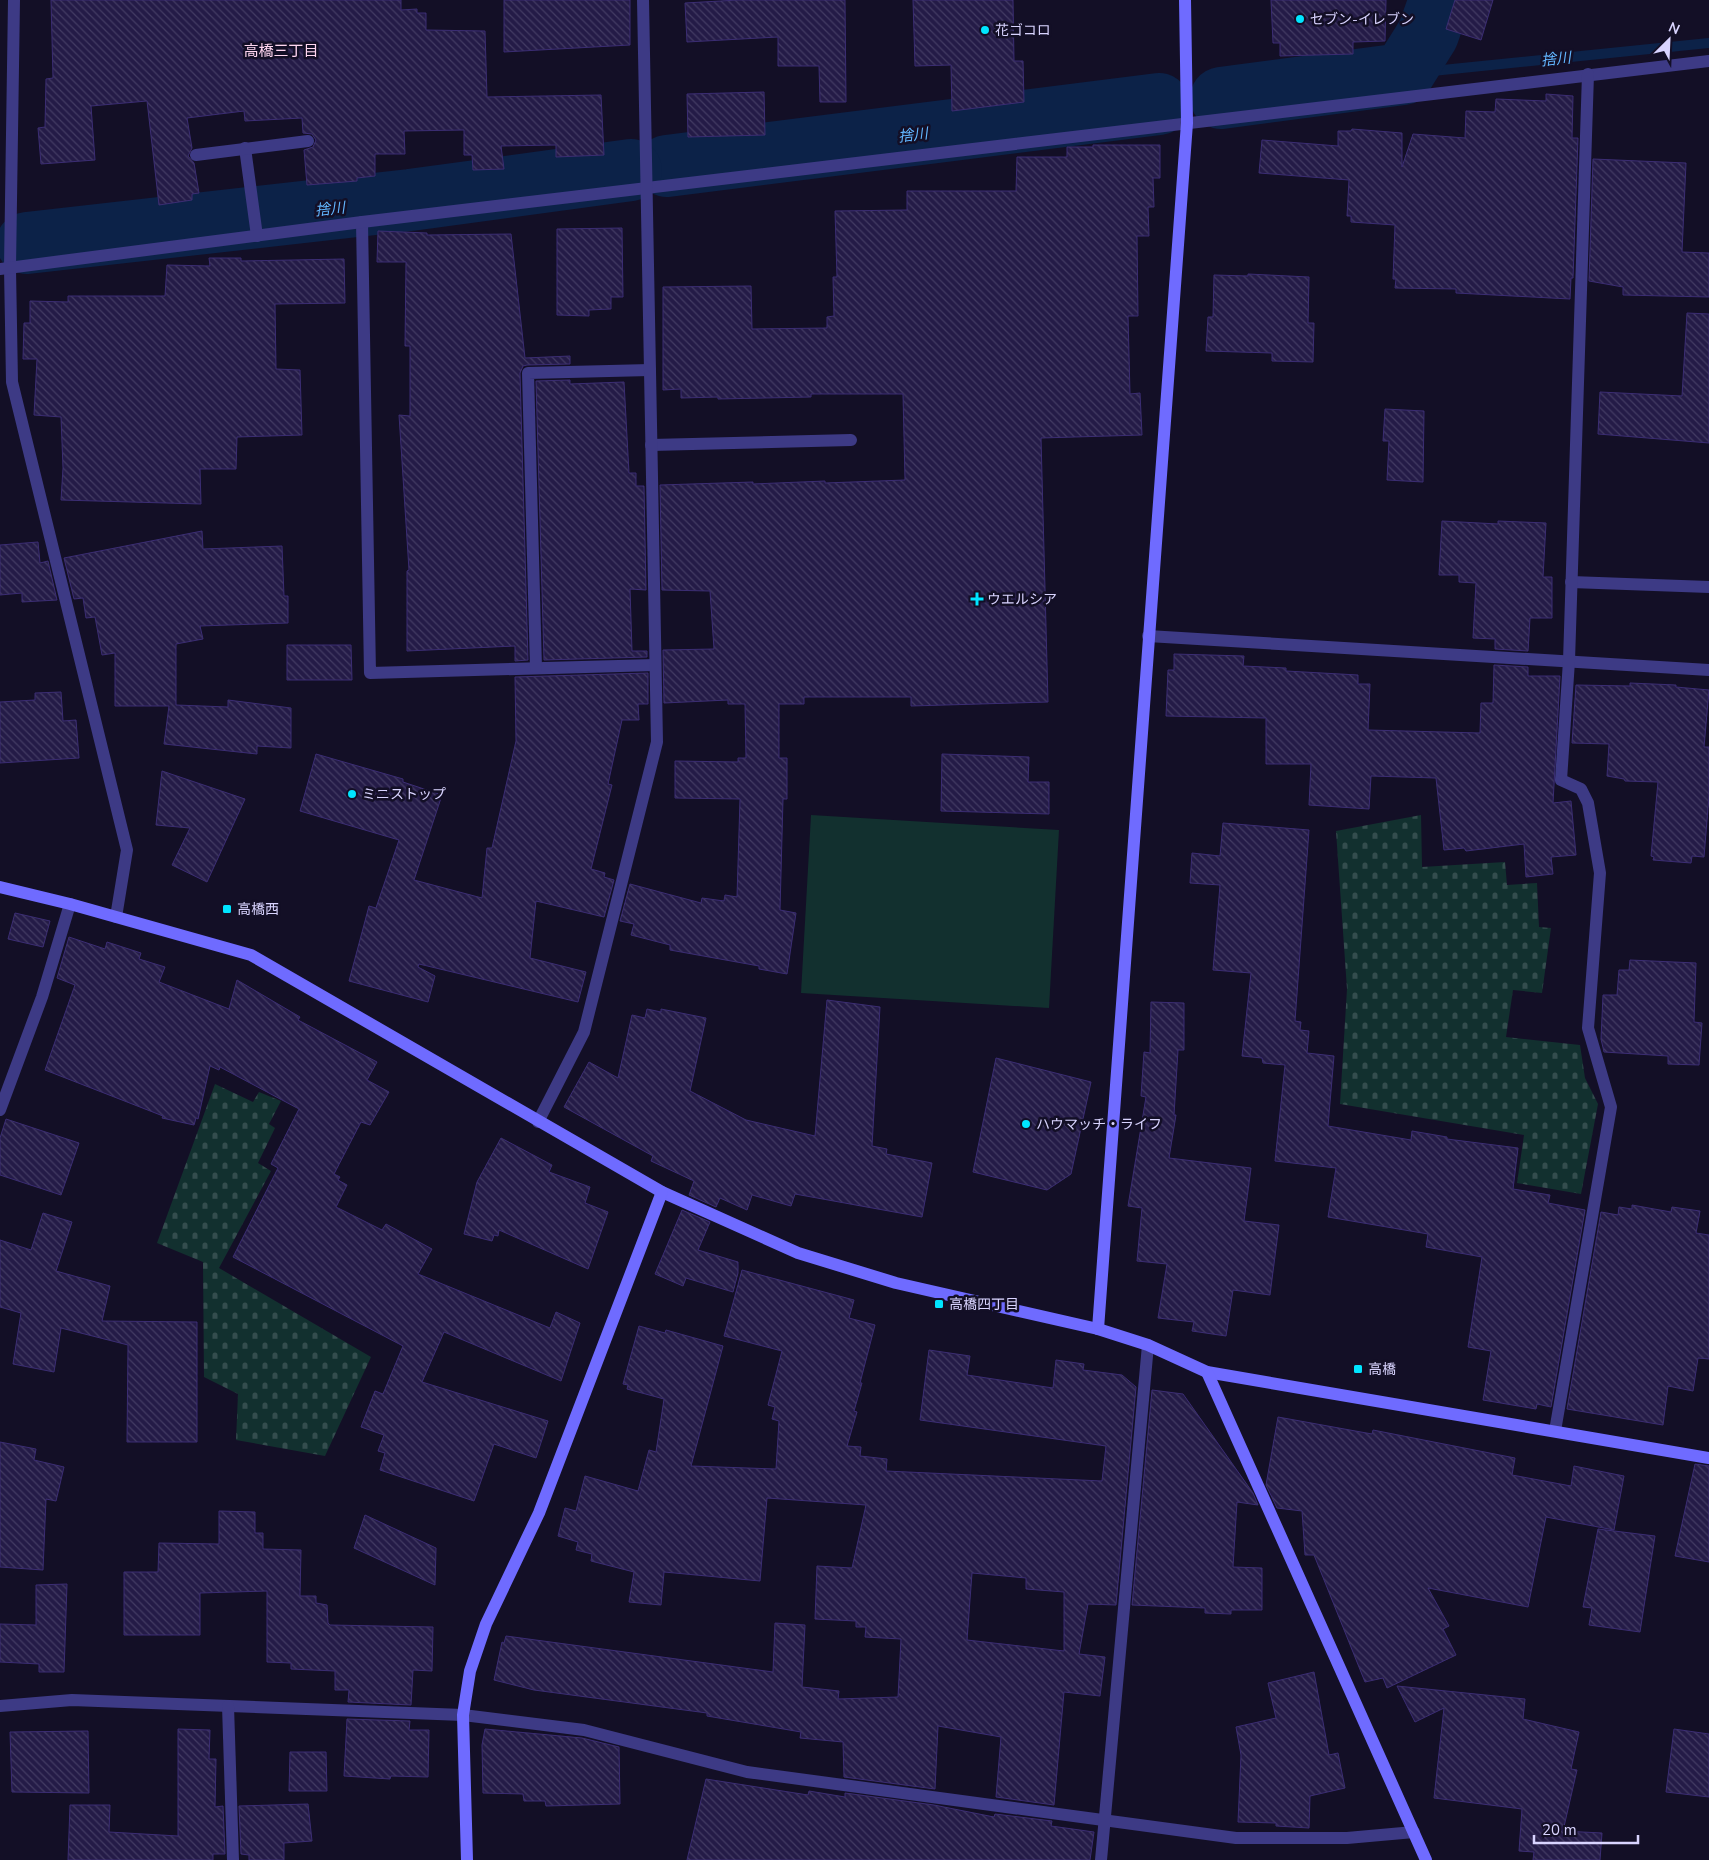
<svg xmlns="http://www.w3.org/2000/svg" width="1709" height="1860" viewBox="0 0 1709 1860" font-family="'Nunito Sans','Noto Sans JP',sans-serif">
	<defs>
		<pattern id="cemetery-stones" width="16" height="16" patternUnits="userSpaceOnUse" patternTransform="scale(1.25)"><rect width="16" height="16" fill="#12302f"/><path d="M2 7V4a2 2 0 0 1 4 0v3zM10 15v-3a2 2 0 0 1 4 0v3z" fill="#344d4e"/></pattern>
		<pattern id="building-back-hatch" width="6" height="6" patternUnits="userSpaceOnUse" patternTransform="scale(1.25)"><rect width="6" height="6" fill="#241b47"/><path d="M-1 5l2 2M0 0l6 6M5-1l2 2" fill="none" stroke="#433b63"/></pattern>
	</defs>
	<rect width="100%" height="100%" fill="#130f26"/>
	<polygon fill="#12302f" points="811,815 1059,830 1049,1008 801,993"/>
	<g fill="url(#cemetery-stones)">
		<polygon points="1421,815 1422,867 1505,862 1507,885 1537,883 1539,927 1551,928 1542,993 1513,990 1506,1037 1580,1045 1585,1078 1598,1104 1581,1194 1517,1183 1524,1135 1340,1104 1347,989 1336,831"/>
		<polygon points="215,1084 253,1102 259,1092 281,1101 269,1124 275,1128 258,1163 271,1171 219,1268 371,1357 325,1456 236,1440 238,1394 204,1377 203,1262 157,1243"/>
	</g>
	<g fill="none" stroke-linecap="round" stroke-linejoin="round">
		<polyline stroke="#0c2248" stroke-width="10" points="1403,74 1709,43"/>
		<g stroke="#0c2248" stroke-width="62">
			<polyline points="1221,98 1403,74 1428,34 1440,0"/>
			<polyline points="667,166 1159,104"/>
			<polyline points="27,243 410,200 631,170"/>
		</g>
	</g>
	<g fill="url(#building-back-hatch)" stroke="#3b2d73" fill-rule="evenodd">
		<polygon points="51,0 401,0 401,10 417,9 417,13 426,13 426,30 485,31 487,97 601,95 604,155 556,157 556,145 501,146 504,169 473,170 472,155 464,155 464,130 404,131 405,154 375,154 375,176 357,178 357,181 307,185 304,150 313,147 316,140 312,134 303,133 302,118 245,121 244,111 187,118 192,148 188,156 194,163 199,193 192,194 192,200 159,205 147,101 91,106 95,160 41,164 38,128 45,127 46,79 53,78"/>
		<polygon points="504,0 630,0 630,45 504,52"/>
		<polygon points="738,0 845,0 846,102 820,102 819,66 778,66 778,37 687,42 685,3"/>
		<polygon points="913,0 1013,0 1014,61 1023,61 1024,102 952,111 951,65 915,66"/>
		<polygon points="1271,0 1386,0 1385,41 1353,42 1353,54 1280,56 1280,43 1273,43"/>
		<polygon points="1455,0 1493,0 1481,40 1446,29"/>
		<polygon points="764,92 765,135 688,137 687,94"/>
		<polygon points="1546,94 1573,96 1572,138 1578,138 1573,278 1571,278 1570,299 1456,293 1456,289 1395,288 1396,279 1393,279 1395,225 1351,222 1351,216 1347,216 1349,180 1259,173 1262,140 1338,146 1338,131 1351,131 1352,129 1402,133 1402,167 1413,134 1465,138 1466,111 1495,112 1496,99 1546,101"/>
		<polygon points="1093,145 1160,145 1160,178 1153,178 1154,207 1148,207 1149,236 1137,236 1138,316 1128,316 1130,394 1140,393 1142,435 1041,438 1048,702 911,706 911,697 804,697 804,704 779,704 779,758 787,758 787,799 783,799 780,910 796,913 787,974 759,969 759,966 670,950 670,945 631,935 634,924 620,921 630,884 701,903 702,898 724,901 725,895 737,897 740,799 675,798 675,761 738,762 738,758 746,758 745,704 728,704 728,700 664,703 663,650 714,649 710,591 662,590 660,485 753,482 753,484 825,481 825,483 905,480 903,394 811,394 811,397 718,399 718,397 681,398 681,389 663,390 663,287 751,286 752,329 827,328 827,317 834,316 833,277 837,277 835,211 907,210 907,191 1016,191 1017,157 1067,157 1067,147 1093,147"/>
		<polygon points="1593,159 1686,163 1682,252 1709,253 1709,297 1623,295 1623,287 1589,281"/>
		<polygon points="622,228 623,297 611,297 611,309 589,310 589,316 557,315 557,229"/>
		<polygon points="378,231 427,233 427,235 511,234 525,358 570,356 570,364 527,365 523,366 520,373 528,660 515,661 515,646 407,651 407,571 409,570 399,415 410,416 410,346 405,346 406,262 377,262"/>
		<polygon points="209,258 241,258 241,261 344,259 345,303 275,304 276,369 300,370 302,435 237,437 236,469 200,469 201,504 61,500 63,468 61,417 34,415 37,359 23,359 24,323 30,323 30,301 68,302 68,296 165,296 167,265 210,266"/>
		<polygon points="1248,274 1309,277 1308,323 1314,323 1313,362 1272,361 1272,353 1206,351 1208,317 1213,317 1214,275 1248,276"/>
		<polygon points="1687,313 1709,314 1709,443 1598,434 1600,392 1682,396"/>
		<polygon points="570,380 570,384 624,382 629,473 636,473 636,486 644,486 646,590 630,589 632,651 647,651 647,657 544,660 536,381"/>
		<polygon points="1385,409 1424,411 1423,482 1387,480 1389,441 1383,441"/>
		<polygon points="1442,521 1498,524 1498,521 1546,523 1543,577 1552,577 1552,618 1530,618 1528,651 1495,649 1495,639 1473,638 1476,583 1459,582 1459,575 1439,575"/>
		<polygon points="202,531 203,549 282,546 284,596 288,596 288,623 200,626 203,639 176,644 176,705 228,707 228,700 291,708 291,748 257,746 257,754 164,744 169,706 115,706 115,653 102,655 95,617 86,618 83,598 74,599 64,558"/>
		<polygon points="38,542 40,563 48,561 57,600 22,602 22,593 0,595 0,545"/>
		<polygon points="287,645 351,645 352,680 287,680"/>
		<polygon points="1174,654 1244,656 1243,666 1286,668 1286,671 1358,675 1358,684 1370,684 1368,730 1480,733 1481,703 1493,703 1494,665 1528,667 1528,676 1560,676 1553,803 1571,801 1576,855 1551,857 1553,874 1526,877 1524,844 1466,851 1464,848 1444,850 1436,778 1371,776 1369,809 1309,805 1311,764 1266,764 1266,718 1166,716 1168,670 1174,670"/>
		<polygon points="648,673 648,704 638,704 639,720 622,720 608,784 612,785 591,869 605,873 604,877 614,880 604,917 536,901 530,958 586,972 578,1002 419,964 418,967 435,976 428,1002 349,981 369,906 376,908 399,840 300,811 316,754 403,779 403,782 442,795 414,880 482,898 487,848 492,848 516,741 515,677"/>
		<polygon points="1630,683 1676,685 1676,687 1709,690 1704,747 1709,747 1709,796 1704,857 1692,856 1691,863 1653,860 1654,857 1651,856 1658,782 1625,781 1624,779 1607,776 1609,744 1572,743 1576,685 1630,686"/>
		<polygon points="61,692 63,721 76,720 79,758 0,763 0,702 35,700 35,693"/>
		<polygon points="942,754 1029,757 1028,782 1049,782 1049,814 941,811"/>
		<polygon points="162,771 245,799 207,882 172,865 190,828 156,825"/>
		<polygon points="1223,823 1309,830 1295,1021 1301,1022 1300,1030 1309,1031 1307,1053 1334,1056 1328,1126 1411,1140 1412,1131 1447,1137 1447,1139 1518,1148 1513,1189 1550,1195 1548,1203 1585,1210 1551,1407 1537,1404 1536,1409 1483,1400 1491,1351 1468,1347 1482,1257 1426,1247 1428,1234 1328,1217 1336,1168 1275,1161 1285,1065 1263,1063 1262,1058 1242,1056 1251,973 1213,970 1220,885 1190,883 1192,853 1220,856"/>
		<polygon points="15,913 50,921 43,947 8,939"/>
		<polygon points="69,937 105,949 107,942 141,953 139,959 165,967 159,982 229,1009 237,980 300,1017 298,1020 377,1062 367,1080 389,1092 370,1125 361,1122 334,1174 340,1177 338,1180 347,1185 336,1207 382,1230 386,1224 432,1249 418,1274 550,1328 556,1312 580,1323 561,1381 444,1332 422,1382 548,1421 536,1458 494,1444 474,1501 380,1470 385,1453 378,1451 384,1435 361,1427 375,1391 383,1394 403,1346 233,1257 278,1168 271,1164 299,1109 220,1067 219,1070 210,1066 198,1119 196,1118 194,1125 162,1118 163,1116 45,1070 75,985 57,978"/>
		<polygon points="1630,960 1696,963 1694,1022 1702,1023 1699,1065 1668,1064 1668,1056 1604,1052 1601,1039 1603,995 1617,995 1619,970 1629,970"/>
		<polygon points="827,1000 880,1007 872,1146 887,1149 886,1154 932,1163 922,1217 795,1194 791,1206 752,1195 747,1210 720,1198 716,1207 689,1195 694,1181 651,1161 653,1156 564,1107 589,1062 618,1078 632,1015 645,1018 647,1009 661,1012 661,1009 706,1018 690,1091 746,1120 815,1136"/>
		<polygon points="1151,1002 1184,1003 1184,1050 1178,1050 1174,1115 1176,1115 1169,1158 1251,1168 1244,1221 1279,1225 1270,1295 1233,1290 1226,1336 1192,1331 1194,1322 1158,1318 1167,1264 1137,1261 1142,1208 1128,1206 1146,1097 1141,1096 1144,1052 1150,1053"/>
		<polygon points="996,1058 1091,1082 1071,1174 1047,1190 973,1172"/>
		<polygon points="6,1119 79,1143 61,1195 0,1175 0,1138"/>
		<polygon points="501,1138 552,1165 549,1172 590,1187 585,1203 608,1212 588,1269 499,1230 498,1236 494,1235 492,1241 464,1234 477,1182"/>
		<polygon points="1632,1205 1671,1212 1672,1207 1700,1211 1696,1233 1709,1235 1709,1359 1698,1358 1693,1391 1668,1386 1663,1425 1567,1409 1601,1212 1618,1215 1619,1207 1632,1209"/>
		<polygon points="682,1210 710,1222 698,1250 738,1262 738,1273 733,1292 686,1278 683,1286 655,1274"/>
		<polygon points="43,1213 72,1222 56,1271 110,1286 102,1321 197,1322 197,1442 127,1442 128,1345 61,1328 54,1372 13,1364 21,1313 0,1307 0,1240 31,1250"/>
		<path d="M742,1270l112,30 -5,18 26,7 -15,58h2l-8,28 3,1 -10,34 14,1 -1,9 27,3 -1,12 216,10 4,-35 -186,-26 9,-70 41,6 -3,19 86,13 3,-28 28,4 -1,6 39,5 14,12 -20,218 -28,-1 -9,50 26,3 -5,39 -36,-4 -10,113 -58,-8 5,-60 -63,-11 -3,63 -91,-12 -1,-35 -43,-4 1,-6 -94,-16v-3l-173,-23 -40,-10 8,-38 2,1 2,-7 267,36 2,-49 30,2 -3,62 37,4 -1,8 60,-2 3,-58 -36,-2 1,-10h-10v-6l-41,-2 2,-53 35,2 14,-63 -99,-7 -7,83 -96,-9 -3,33 -32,-3 5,-30 -43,-11 1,-7 -16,-4 2,-8 -20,-6 7,-28 11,3 9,-35 53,15 11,-41 7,2 8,-53 -37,-10 1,-4 -5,-1 16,-58 26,7 1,-3 57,16 -32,120 85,3 3,-48 -7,-2 3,-12 -7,-2 14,-54 -58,-15zM972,1573l54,5v11l38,3v59l-97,-11z"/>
		<polygon points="1152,1390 1183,1394 1253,1493 1258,1505 1237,1502 1233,1567 1262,1568 1262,1610 1231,1610 1231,1614 1205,1613 1205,1608 1132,1605"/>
		<polygon points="1278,1417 1372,1434 1373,1430 1515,1458 1512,1475 1571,1486 1574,1466 1624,1476 1614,1530 1546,1517 1528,1607 1428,1588 1449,1626 1443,1629 1456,1655 1387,1688 1383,1678 1365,1682 1314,1555 1305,1555 1302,1511 1277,1508 1266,1485"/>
		<polygon points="0,1442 36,1449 34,1460 64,1467 56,1501 46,1499 43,1570 0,1567"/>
		<polygon points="1695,1464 1709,1466 1709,1562 1675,1556"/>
		<polygon points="219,1511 255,1512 255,1533 263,1533 263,1549 301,1550 300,1596 316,1596 316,1603 327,1605 328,1623 330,1625 433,1627 432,1671 413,1670 411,1705 348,1702 349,1690 335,1690 335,1671 291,1669 291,1663 267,1662 267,1591 200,1593 200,1635 124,1635 124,1572 158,1572 159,1543 219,1544"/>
		<polygon points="365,1515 436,1548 435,1585 354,1548"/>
		<polygon points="1598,1529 1655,1536 1640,1632 1589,1625 1592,1608 1583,1607"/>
		<polygon points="67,1584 64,1672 39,1672 39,1664 0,1662 0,1624 36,1625 36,1585"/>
		<polygon points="1314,1672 1329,1755 1338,1753 1345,1788 1310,1796 1309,1828 1276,1826 1276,1823 1238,1822 1241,1755 1236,1727 1276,1718 1268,1683"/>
		<polygon points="1397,1686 1525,1699 1523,1719 1579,1732 1571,1769 1577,1770 1563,1831 1602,1833 1600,1860 1533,1860 1534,1852 1519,1851 1522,1809 1434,1798 1444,1708 1415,1722"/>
		<polygon points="347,1719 410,1721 409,1730 429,1730 428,1777 391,1776 390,1779 344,1776"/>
		<polygon points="178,1729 210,1730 209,1759 216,1759 215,1807 223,1806 225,1854 213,1854 213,1860 68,1860 70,1805 110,1805 109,1832 178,1836"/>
		<polygon points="485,1729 582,1738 619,1747 620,1804 546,1806 545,1801 524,1801 523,1794 483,1793 482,1745"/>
		<polygon points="1674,1729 1709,1734 1709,1797 1666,1792"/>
		<polygon points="88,1731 89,1793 12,1792 10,1732"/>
		<polygon points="290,1752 326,1752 327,1791 289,1791"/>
		<polygon points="706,1779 808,1795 809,1791 845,1797 845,1793 934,1805 994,1817 995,1814 1052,1821 1051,1826 1094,1832 1090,1860 687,1860"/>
		<polygon points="308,1804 312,1841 284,1843 284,1860 249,1860 249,1855 241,1854 239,1806"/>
	</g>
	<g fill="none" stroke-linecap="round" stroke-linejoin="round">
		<g stroke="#3d3a85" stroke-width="12">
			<polyline points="14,0 10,268 12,382 127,850 116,917"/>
			<polyline points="245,148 257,236"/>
			<polyline points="196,155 308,141"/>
			<polyline points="362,222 370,673 655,665"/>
			<polyline points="0,269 362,222 1709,61"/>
			<polyline points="651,445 851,440"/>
			<polyline points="1571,582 1709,587"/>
			<polyline points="1148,636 1709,670"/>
			<polyline points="536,668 528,373 650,370"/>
			<polyline points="0,1110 42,997 70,904"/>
			<polyline points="538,1122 584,1032 657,742 643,0"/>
			<polyline points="1555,1431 1611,1107 1588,1028 1600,873 1588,803 1581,789 1561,780 1569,661 1588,74"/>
			<polyline points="0,1706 72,1700 463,1715 584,1730 747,1772 1236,1838 1347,1838 1414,1832"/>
			<polyline points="228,1706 233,1860"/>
			<polyline points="1101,1860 1148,1345"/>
		</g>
		<g stroke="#6f6bff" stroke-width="12">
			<polyline points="0,887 70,904 251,955 662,1192 798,1253 896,1283 1098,1329 1148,1345 1207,1372 1709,1458"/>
			<polyline points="1098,1329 1187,123 1185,0"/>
			<polyline points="1207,1372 1426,1860"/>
			<polyline points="467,1860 463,1715 470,1671 486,1624 539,1513 662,1192"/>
		</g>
	</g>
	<g fill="#00e5ff" stroke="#130f26" stroke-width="2">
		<circle cx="1300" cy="19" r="5"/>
		<circle cx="985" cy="30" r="5"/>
		<path d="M974.5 591.5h5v5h5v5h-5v5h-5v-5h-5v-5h5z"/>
		<circle cx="352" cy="794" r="5"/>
		<rect x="222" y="904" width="10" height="10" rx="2.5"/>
		<circle cx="1026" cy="1124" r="5"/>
		<rect x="934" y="1299" width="10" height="10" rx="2.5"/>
		<rect x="1353" y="1364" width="10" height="10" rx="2.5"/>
	</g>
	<g text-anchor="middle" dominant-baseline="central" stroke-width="5" stroke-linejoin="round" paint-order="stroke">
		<g font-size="14" fill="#d9d4ff" stroke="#130f26" text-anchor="start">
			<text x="1310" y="19">セブン-イレブン</text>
			<text x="995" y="30">花ゴコロ</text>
			<text x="987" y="599">ウエルシア</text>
			<text x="362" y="794">ミニストップ</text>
			<text x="237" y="909">高橋西</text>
			<text x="1036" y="1124">ハウマッチ・ライフ</text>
			<text x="949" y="1304">高橋四丁目</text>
			<text x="1368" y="1369">高橋</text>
		</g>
		<g font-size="15" fill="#ffd6f0" stroke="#130f26">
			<text x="281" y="51">高橋三丁目</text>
		</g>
		<g font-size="15" font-style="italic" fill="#62b6ff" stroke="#130f26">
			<text transform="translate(1556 59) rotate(-6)">捨川</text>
			<text transform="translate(913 135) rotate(-7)">捨川</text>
			<text transform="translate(330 209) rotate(-6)">捨川</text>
		</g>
	</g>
	<g transform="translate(1669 40) rotate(24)" stroke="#130f26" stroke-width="4" paint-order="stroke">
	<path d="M0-4L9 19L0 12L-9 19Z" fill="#d9d4ff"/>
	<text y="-8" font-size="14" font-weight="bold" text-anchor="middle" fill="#d9d4ff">N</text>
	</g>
	<path d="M1534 1835v8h104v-8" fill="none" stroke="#d9d4ff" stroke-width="2.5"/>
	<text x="1542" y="1835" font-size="15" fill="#d9d4ff" stroke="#130f26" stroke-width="4" paint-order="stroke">20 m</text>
</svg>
